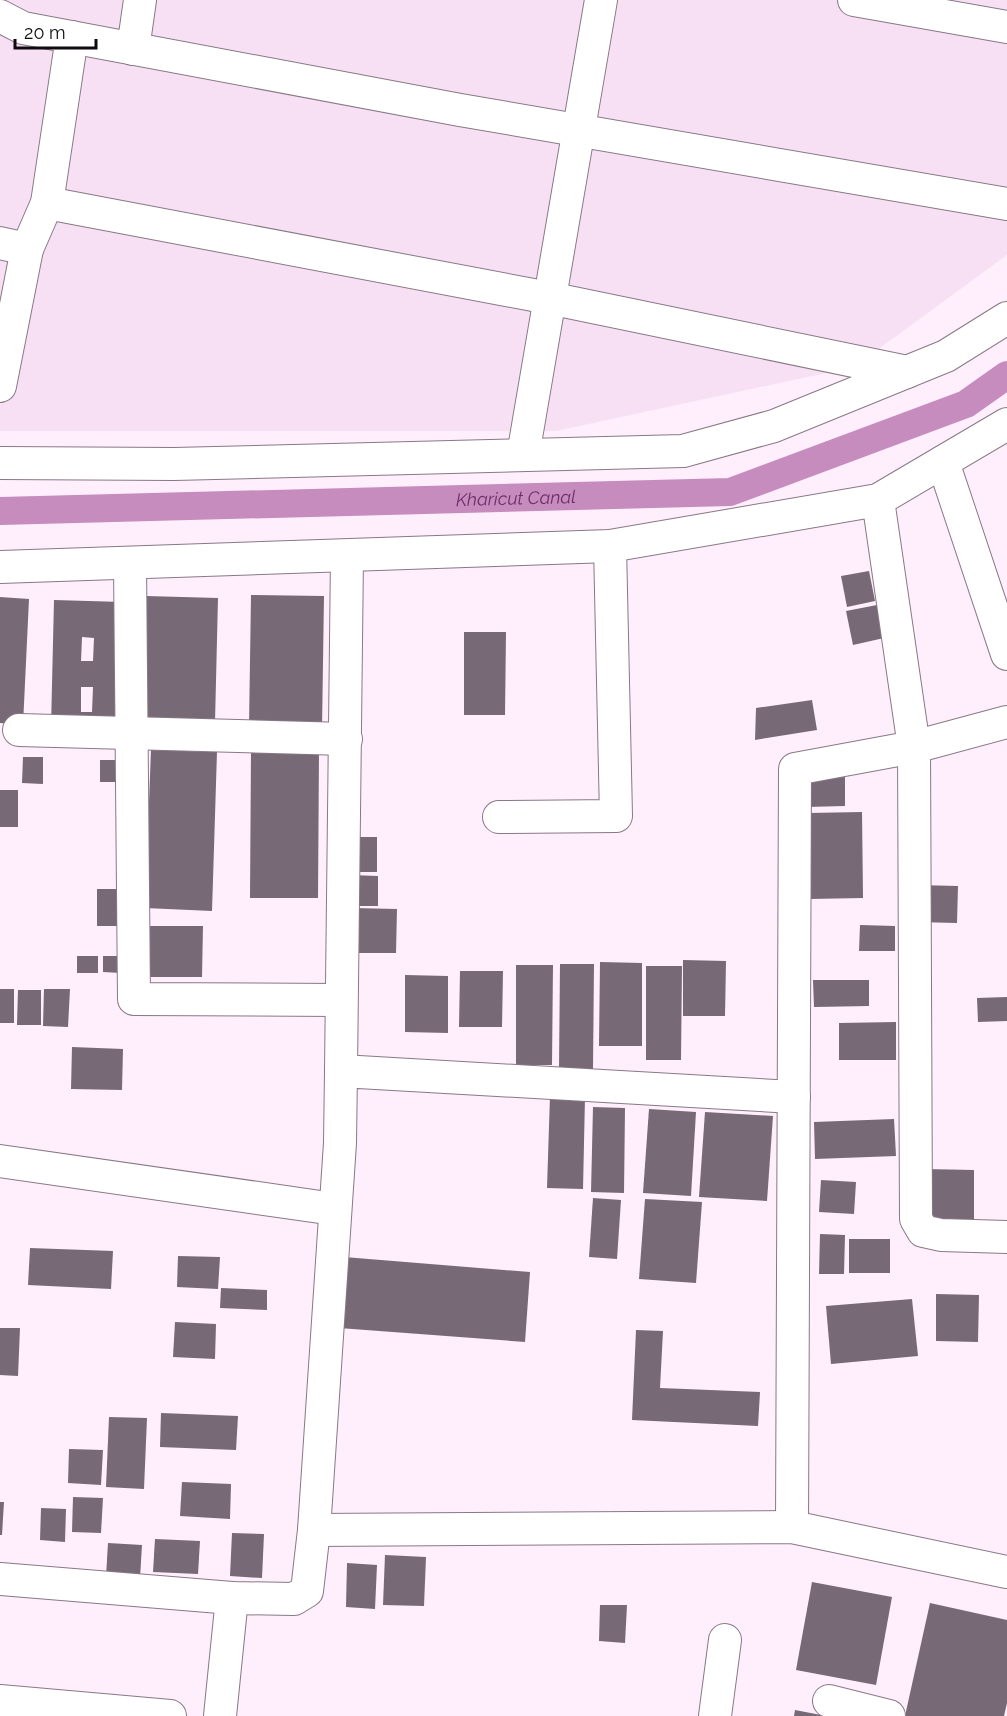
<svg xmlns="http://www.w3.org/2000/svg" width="1007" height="1716" viewBox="0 0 1007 1716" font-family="Raleway,sans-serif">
	<rect width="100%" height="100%" fill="#ffeefc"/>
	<polygon fill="#f7e0f3" points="0,0 1007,0 1007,255 854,367 556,431 0,431"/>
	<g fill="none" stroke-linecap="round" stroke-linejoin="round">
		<path stroke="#c58cbd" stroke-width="28" id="s1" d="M0,511l730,-19 236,-88 41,-29"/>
	</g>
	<g fill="#776975" fill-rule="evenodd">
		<polygon points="869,571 875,601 847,607 841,576"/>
		<polygon points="251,595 324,596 322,729 249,727"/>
		<polygon points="146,596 218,598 215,722 143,721"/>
		<polygon points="0,597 29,599 23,725 0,723"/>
		<path d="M54,600l68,2 -3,125h-68zM82,637l12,1 -1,23h-12zM81,687h12l-1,25h-11z"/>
		<polygon points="877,605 884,638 853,645 846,611"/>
		<polygon points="464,632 506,632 505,715 464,715"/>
		<polygon points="812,700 817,730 755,740 756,708"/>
		<polygon points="151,750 217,752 212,911 145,908"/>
		<polygon points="251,750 319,751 318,898 250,898"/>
		<polygon points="23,757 43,757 43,784 22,783"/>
		<polygon points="100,760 122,760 121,782 100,782"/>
		<polygon points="845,777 845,806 806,807 806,778"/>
		<rect x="0" y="790" width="18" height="37"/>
		<polygon points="862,812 863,898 809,899 808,813"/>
		<polygon points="350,837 377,837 377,872 349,872"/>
		<polygon points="350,875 378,876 378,906 349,906"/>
		<polygon points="917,885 958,886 957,923 916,922"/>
		<rect x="97" y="889" width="26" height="37"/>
		<polygon points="353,908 397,909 396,953 352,953"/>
		<polygon points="860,925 895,926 895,951 859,951"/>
		<polygon points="148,926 203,926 202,977 148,977"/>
		<rect x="77" y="956" width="21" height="17"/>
		<polygon points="103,956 121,956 121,973 103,972"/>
		<polygon points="683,960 726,961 725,1016 683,1016"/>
		<polygon points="600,962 642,963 642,1046 599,1046"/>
		<polygon points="560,964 594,964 593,1069 559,1069"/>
		<polygon points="516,965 553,965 552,1065 516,1065"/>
		<polygon points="646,966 682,966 681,1060 646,1060"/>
		<polygon points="460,971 503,971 502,1027 459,1027"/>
		<polygon points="405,975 448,976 448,1033 405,1032"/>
		<polygon points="813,980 869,980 869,1006 814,1007"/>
		<rect x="0" y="989" width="14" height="34"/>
		<polygon points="44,989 70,989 68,1027 43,1026"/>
		<polygon points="18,990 41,990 41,1025 17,1025"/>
		<polygon points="1007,997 1007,1021 978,1022 977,998"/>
		<polygon points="896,1022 896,1060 839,1060 839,1023"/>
		<polygon points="72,1047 123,1049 122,1090 71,1089"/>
		<polygon points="550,1096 585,1097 583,1189 547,1188"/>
		<polygon points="593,1107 625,1108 624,1193 591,1192"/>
		<polygon points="649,1109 696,1112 691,1196 643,1193"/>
		<polygon points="705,1112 773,1116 767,1201 699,1197"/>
		<polygon points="894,1119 896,1156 815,1159 814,1122"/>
		<polygon points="924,1169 974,1170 974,1221 923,1221"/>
		<polygon points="821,1180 856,1182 854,1214 819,1212"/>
		<polygon points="593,1198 621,1200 617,1259 589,1257"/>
		<polygon points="645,1199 702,1202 696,1283 639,1279"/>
		<polygon points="820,1234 845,1235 844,1274 819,1274"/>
		<rect x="849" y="1239" width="41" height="34"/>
		<polygon points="30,1248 113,1251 111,1289 28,1285"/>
		<polygon points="178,1256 220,1257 218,1289 177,1287"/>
		<polygon points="344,1257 530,1272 525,1342 339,1328"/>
		<polygon points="221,1288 267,1290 267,1310 220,1308"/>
		<polygon points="936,1294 979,1295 978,1342 936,1341"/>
		<polygon points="912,1299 918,1356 831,1364 826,1306"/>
		<polygon points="175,1322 216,1324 215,1359 173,1357"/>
		<polygon points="0,1328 20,1328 18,1376 0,1375"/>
		<polygon points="636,1330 663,1331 660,1388 760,1392 758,1426 632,1420"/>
		<polygon points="161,1413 238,1416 236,1450 160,1447"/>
		<polygon points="109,1417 147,1418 144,1489 106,1487"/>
		<polygon points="69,1449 103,1450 101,1485 68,1483"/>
		<polygon points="182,1482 231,1484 230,1519 180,1516"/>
		<polygon points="73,1497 103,1498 101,1533 72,1532"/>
		<polygon points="0,1502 4,1502 2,1535 0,1535"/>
		<polygon points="41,1508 66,1509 65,1542 40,1540"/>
		<polygon points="232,1533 264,1534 262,1578 230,1576"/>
		<polygon points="155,1539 200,1541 198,1574 153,1572"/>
		<polygon points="108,1543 142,1545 140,1578 106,1576"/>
		<polygon points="385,1555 426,1557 424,1606 383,1605"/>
		<polygon points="347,1563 377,1565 375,1609 346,1607"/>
		<polygon points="812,1582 892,1597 876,1685 796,1670"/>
		<polygon points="930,1603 1007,1620 1007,1703 1004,1716 905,1716"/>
		<polygon points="600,1605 627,1605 625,1643 599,1641"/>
		<polygon points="795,1710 821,1715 821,1716 794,1716"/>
	</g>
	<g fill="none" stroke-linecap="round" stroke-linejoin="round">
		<g stroke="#887985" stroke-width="34">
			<g id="minor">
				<polyline points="854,0 1007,27"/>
				<polyline points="0,16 23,28 460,110 1007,204"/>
				<polyline points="133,49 140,0"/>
				<polyline points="47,203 549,298 907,372"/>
				<polyline points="0,243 27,249 47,203 72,37"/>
				<polyline points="0,386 27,249"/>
				<polyline points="523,455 601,0"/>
				<polyline points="943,462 1007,654"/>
				<polyline points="0,463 174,464 683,451 774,426 946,356 1007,318"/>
				<polyline points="878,500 914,747 916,1219 923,1231 941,1235 1007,1237"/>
				<polyline points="130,564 134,999 340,1000"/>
				<polyline points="0,567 610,546 878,500 1007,424"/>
				<polyline points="19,730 346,739"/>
				<polyline points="499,817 616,816 610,546"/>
				<polyline points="341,1071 347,556"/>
				<polyline points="0,1161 334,1209"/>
				<polyline points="792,1527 795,769 914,747 1007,722"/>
				<polyline points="314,1530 792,1527 1007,1572"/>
				<polyline points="0,1579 232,1598 294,1599 307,1591 314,1530 340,1143 341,1071 794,1097"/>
				<polyline points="0,1701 170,1716"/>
				<polyline points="829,1701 889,1716"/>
				<polyline points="220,1716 232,1598"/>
				<polyline points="715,1716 725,1640"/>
			</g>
		</g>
		<use href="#minor" stroke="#fff" stroke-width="32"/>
	</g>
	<g text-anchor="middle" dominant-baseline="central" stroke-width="6" stroke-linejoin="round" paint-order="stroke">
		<g font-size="18" font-style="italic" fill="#712d6a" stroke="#fff">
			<text stroke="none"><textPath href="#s1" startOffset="516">Kharicut Canal</textPath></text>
		</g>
	</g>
	<path d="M15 39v9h81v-9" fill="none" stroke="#0f0a0f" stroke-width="3"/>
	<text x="24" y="39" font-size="18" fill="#0f0a0f" stroke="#ffffff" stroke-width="4.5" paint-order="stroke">20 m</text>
</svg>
